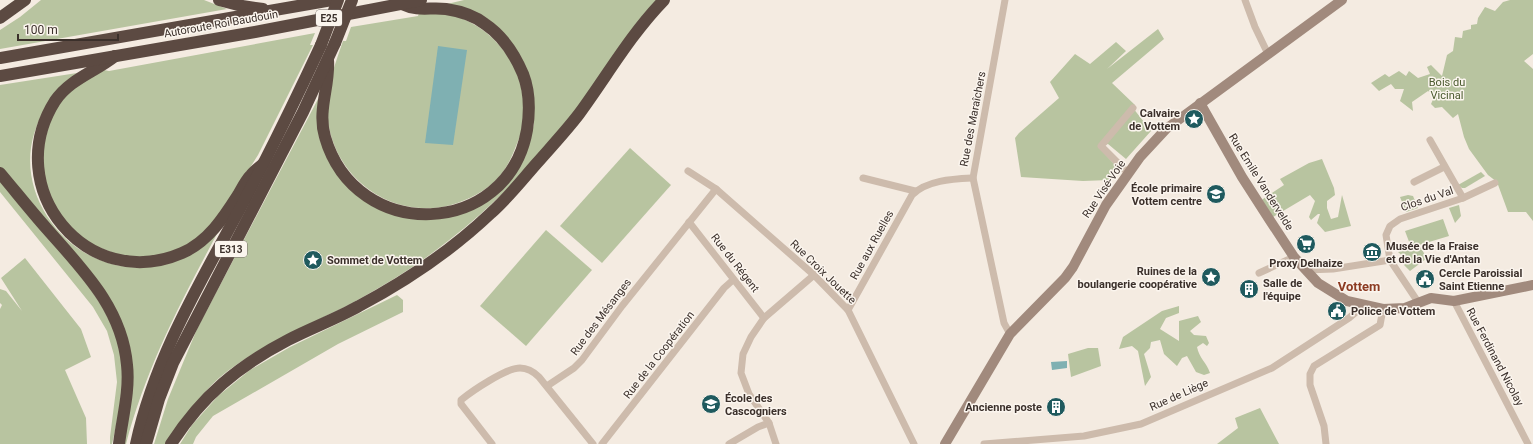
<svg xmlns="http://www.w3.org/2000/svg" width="1533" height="444" viewBox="0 0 1533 444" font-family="Roboto,sans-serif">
	<rect width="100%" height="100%" fill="#f4ebe1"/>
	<g fill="#b8c4a0">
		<polygon points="41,0 204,0 227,9 0,49 0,30 20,17"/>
		<path d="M464,0h196c-64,86 -126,175 -212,241 -29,23 -61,43 -94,61 -46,24 -94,42 -135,76 -21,19 -36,43 -53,66h-12l14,-45 29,-70 121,-230 1,39 14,30 16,21 29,20 18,6 18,4h23l19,-4 20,-8 39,-34 10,-16 9,-33 -20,-76 -67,-44z"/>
		<polygon points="1510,0 1533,0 1533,54 1524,61 1533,69 1533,221 1526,212 1508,212 1497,182 1488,175 1469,149 1464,137 1458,114 1453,118 1442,107 1435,108 1431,104 1435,95 1428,91 1412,102 1413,111 1400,101 1404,89 1395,89 1391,84 1379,91 1371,83 1385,74 1389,77 1399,71 1406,76 1409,71 1418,78 1430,74 1427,67 1431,65 1442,76 1447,55 1453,51 1455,37 1462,38 1463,31 1471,29 1471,25 1477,24 1478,18 1485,7 1495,11 1503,2"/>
		<path d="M419,13c10,1 23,-1 33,2 28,8 49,27 63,53 7,13 11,44 8,59 -1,5 -3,10 -5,14 -5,13 -10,26 -20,37 -12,13 -30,22 -47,27 -58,15 -115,-25 -123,-84 -4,-28 6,-54 15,-80h3l5,-14 67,-11z"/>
		<polygon points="1158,29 1164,39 1112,83 1135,105 1133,108 1151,131 1126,159 1108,144 1101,146 1100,149 1118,168 1109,180 1083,181 1021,177 1015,138 1019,133 1059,98 1050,82 1075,54 1090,64 1116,42 1126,51 1107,69"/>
		<polygon points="315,33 310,45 313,45 258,155 216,221 189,245 155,257 124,257 83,241 51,205 40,159 52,114 69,90 104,70 109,71"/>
		<path d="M77,73c-21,16 -35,35 -43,61 -20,67 41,138 109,133 15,-1 31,-4 44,-11 11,-6 21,-16 31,-24 -37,69 -72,136 -92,212h-3l7,-54 -12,-73 -118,-150v-82z"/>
		<polygon points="630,148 671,185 602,263 560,226"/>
		<polygon points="1322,159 1334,188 1335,195 1327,201 1327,208 1331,219 1338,217 1342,195 1351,226 1325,232 1317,223 1320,214 1318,214 1311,220 1309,217 1315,201 1310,195 1273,217 1262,200 1263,199 1284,185 1280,179 1309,163"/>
		<polygon points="1481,172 1485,176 1465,188 1462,188 1458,185"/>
		<path d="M0,180c18,22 37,43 55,65 30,36 65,74 67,124 1,25 -4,50 -10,75h-2v-7l7,-55 -3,-27 -7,-24 -14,-24 -93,-115z"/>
		<polygon points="1408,195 1413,196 1418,208 1406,212 1400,197"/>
		<polygon points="1459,205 1461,216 1455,223 1449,208"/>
		<polygon points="1443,219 1449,236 1419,245 1427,258 1410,271 1404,265 1405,258 1398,252 1411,247 1405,231"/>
		<polygon points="546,230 592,270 526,346 480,306"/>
		<polygon points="25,258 81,329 91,357 65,370 86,418 87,444 0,444 0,309 2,305 0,303 0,289 6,291 22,311 1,278"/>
		<polygon points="397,295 403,300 403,312 338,344 213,416 196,437 193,444 180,444 192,425 218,396 250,370 290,347"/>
		<path d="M1179,306v7l-13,5 -6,11 19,12v-20l19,-5 3,6 -11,9 4,4 12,1 3,7 -2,3 -4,-3 -6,4c2,11 10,16 13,26l-6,2 -8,-3 -9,-16 -5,2 -5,8 -13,-12 -4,-14 -9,2 -1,6 -6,6 7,23 -6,9 -7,-35 -6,-5 -13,3 4,-12 39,-26z"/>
		<polygon points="1088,348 1098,348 1101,366 1071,377 1068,354"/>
		<polygon points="1260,408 1279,444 1217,444 1238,428 1235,418"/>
	</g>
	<g fill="#7fb0b2">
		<polygon points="438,46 467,50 453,145 425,143"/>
		<polygon points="1067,361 1067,368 1052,370 1051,362"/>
	</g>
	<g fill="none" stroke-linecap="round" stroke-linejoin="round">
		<g stroke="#cdbbac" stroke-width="7">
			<polyline points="1005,0 973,178 1004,323 1010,334"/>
			<polyline points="1245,0 1255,27 1268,54"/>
			<polyline points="1430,140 1463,198"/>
			<polyline points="688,171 716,189 814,275 848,310 914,444"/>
			<polyline points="1128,173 1101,146 1133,108"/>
			<polyline points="863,178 915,191"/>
			<polyline points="1414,182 1444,167"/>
			<polyline points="689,222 764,318"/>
			<polyline points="1306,270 1333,269 1390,260"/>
			<polyline points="1259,273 1294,257"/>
			<polyline points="1454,301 1528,444"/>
			<polyline points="1418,302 1390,260 1386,235 1390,226 1400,219 1463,198 1495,183"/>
			<path d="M848,310l64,-115c15,-15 41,-16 61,-17"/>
			<polyline points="547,386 574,368 582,360 622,306 716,189"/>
			<path d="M492,444l-31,-40v-4c11,-9 45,-32 59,-32 7,0 14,4 19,9l54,67"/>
			<polyline points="602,444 724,288 733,280"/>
			<polyline points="729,444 758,427 769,423"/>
			<polyline points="776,444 769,423 749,394 741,373 743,354 751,337 764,318 814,275"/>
			<polyline points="984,444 1084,436 1141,424 1272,368 1349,318 1356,312 1359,305"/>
			<polyline points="1326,444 1324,426 1310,385 1310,374 1314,366 1380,325 1383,309"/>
		</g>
		<g stroke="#a18a7d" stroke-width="10">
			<polyline points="1200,103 1242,177 1269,219 1294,257 1318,283 1347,301 1383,309 1405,308 1431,298 1454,301 1533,285"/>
			<polyline points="945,444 1010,334 1065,278 1073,267 1106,205 1140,157 1166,129 1342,0"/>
		</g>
		<g stroke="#5c4a42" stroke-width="12">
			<polyline points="219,0 242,6 263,9"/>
			<polyline points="0,18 25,0"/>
			<path d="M115,56c-20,16 -45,23 -60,45 -55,87 32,193 127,152 26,-11 42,-36 56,-58 4,-7 8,-15 13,-20 4,-5 9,-8 13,-12"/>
			<polyline points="0,58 332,0"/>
			<path d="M328,60c2,26 -11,50 -3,77 31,107 183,101 202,-7 3,-19 3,-38 -4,-56 -8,-19 -20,-38 -38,-50 -10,-8 -26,-13 -39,-15 -17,-2 -27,3 -44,-5"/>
			<polyline points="0,76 255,32 421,0"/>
			<path d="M0,173c16,19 31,38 47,56 36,41 75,79 80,136 3,26 -5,54 -8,79"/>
			<path d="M136,444c19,-87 64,-161 106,-239 28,-53 54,-106 79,-160"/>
			<polyline points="146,444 159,399 173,363 303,112 335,43"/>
			<path d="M171,444c31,-48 67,-78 117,-104 23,-12 48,-21 71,-34 47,-25 93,-56 132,-93 17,-15 31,-33 46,-50 14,-16 29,-32 42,-49 28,-38 51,-79 85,-114"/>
		</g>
		<g stroke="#5c4a42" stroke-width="12">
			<polyline points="335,43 352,0"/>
			<polyline points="321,45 338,0"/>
		</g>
	</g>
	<defs>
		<g id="sight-disc" transform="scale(1)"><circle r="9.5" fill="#1f5a5e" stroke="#fbf5ee"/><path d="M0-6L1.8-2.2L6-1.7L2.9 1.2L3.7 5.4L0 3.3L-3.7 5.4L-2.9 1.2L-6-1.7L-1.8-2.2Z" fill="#fff"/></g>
		<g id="school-disc" transform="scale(1)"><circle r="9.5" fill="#1f5a5e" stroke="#fbf5ee"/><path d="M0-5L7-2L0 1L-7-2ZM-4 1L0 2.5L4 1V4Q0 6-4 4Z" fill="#fff"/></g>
		<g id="supermarket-disc" transform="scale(1)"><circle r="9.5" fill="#1f5a5e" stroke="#fbf5ee"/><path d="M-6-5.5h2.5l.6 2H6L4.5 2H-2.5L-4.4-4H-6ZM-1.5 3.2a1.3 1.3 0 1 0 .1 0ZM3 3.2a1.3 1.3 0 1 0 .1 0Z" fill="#fff"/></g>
		<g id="museum-disc" transform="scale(1)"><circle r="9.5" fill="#1f5a5e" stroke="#fbf5ee"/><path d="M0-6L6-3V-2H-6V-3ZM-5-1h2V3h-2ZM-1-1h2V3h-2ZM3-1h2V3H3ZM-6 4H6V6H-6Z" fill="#fff"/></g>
		<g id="civic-disc" transform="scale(1)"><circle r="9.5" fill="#1f5a5e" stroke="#fbf5ee"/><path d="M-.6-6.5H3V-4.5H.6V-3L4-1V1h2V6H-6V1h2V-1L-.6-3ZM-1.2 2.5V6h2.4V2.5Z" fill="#fff"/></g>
		<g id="building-disc" transform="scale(1)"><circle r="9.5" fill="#1f5a5e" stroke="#fbf5ee"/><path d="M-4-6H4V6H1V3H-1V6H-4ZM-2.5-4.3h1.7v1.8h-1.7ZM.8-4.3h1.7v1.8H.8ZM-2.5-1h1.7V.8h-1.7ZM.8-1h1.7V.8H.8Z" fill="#fff"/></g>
	</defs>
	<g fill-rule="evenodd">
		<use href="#sight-disc" x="1194" y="119"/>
		<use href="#school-disc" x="1216" y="194"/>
		<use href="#supermarket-disc" x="1306" y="244"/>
		<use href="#museum-disc" x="1372" y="252"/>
		<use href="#sight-disc" x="313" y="260"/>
		<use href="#sight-disc" x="1211" y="277"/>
		<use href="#civic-disc" x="1425" y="279"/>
		<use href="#building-disc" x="1249" y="289"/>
		<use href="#civic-disc" x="1337" y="311"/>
		<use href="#school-disc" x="711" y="404"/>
		<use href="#building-disc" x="1056" y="407"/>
	</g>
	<g text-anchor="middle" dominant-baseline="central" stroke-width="3" stroke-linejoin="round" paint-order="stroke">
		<g fill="#fbf5ee" stroke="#756b66" stroke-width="1">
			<rect x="316" y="10" width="26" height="16" rx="3"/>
			<rect x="215" y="241" width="32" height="16" rx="3"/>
		</g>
		<g font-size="10" font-weight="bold" fill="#3b302b">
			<text x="329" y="18">E25</text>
			<text x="231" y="249">E313</text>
		</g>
		<g font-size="11" fill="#3b302b" stroke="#fbf5ee">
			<text transform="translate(221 24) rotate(-10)">Autoroute Roi Baudouin</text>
			<text transform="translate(973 119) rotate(-79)">Rue des Maraîchers</text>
			<text transform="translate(1261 182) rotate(58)">Rue Emile Vandervelde</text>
			<text transform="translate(1104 189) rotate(-56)">Rue Visé-Voie</text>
			<text transform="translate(1427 199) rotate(-19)">Clos du Val</text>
			<text transform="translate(872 245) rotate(-61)">Rue aux Ruelles</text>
			<text transform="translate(735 263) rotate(52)">Rue du Régent</text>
			<text transform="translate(823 272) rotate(44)">Rue Croix Jouette</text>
			<text transform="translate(601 317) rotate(-53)">Rue des Mésanges</text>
			<text transform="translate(659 355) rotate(-52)">Rue de la Coopération</text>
			<text transform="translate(1495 357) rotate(62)">Rue Ferdinand Nicolay</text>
			<text transform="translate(1179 395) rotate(-24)">Rue de Liège</text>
		</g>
		<g font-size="11" fill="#4a5a2e" stroke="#fbf5ee">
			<text x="1447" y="82">Bois du<tspan x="1447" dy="13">Vicinal</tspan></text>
		</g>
		<g font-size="11" font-weight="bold" fill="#3b302b" stroke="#fbf5ee" text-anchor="start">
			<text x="1180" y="113" text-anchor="end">Calvaire<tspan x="1180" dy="13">de Vottem</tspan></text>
			<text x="1202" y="188" text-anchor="end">École primaire<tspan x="1202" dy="13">Vottem centre</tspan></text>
			<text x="1386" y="246">Musée de la Fraise<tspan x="1386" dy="13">et de la Vie d'Antan</tspan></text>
			<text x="327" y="260">Sommet de Vottem</text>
			<text x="1306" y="263" text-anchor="middle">Proxy Delhaize</text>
			<text x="1197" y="271" text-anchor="end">Ruines de la<tspan x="1197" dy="13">boulangerie coopérative</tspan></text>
			<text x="1439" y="273">Cercle Paroissial<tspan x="1439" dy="13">Saint Etienne</tspan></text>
			<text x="1263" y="283">Salle de<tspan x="1263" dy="13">l'équipe</tspan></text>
			<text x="1351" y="311">Police de Vottem</text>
			<text x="725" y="398">École des<tspan x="725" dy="13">Cascogniers</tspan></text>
			<text x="1042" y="407" text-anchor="end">Ancienne poste</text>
		</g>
		<g font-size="13" font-weight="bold" fill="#8c3b22" stroke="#fbf5ee">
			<text x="1359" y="286">Vottem</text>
		</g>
	</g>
	<path d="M18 34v6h100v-6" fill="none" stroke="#3b302b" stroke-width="2"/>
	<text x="24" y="34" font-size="12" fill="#3b302b" stroke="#fbf5ee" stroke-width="3" paint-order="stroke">100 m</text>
</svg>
